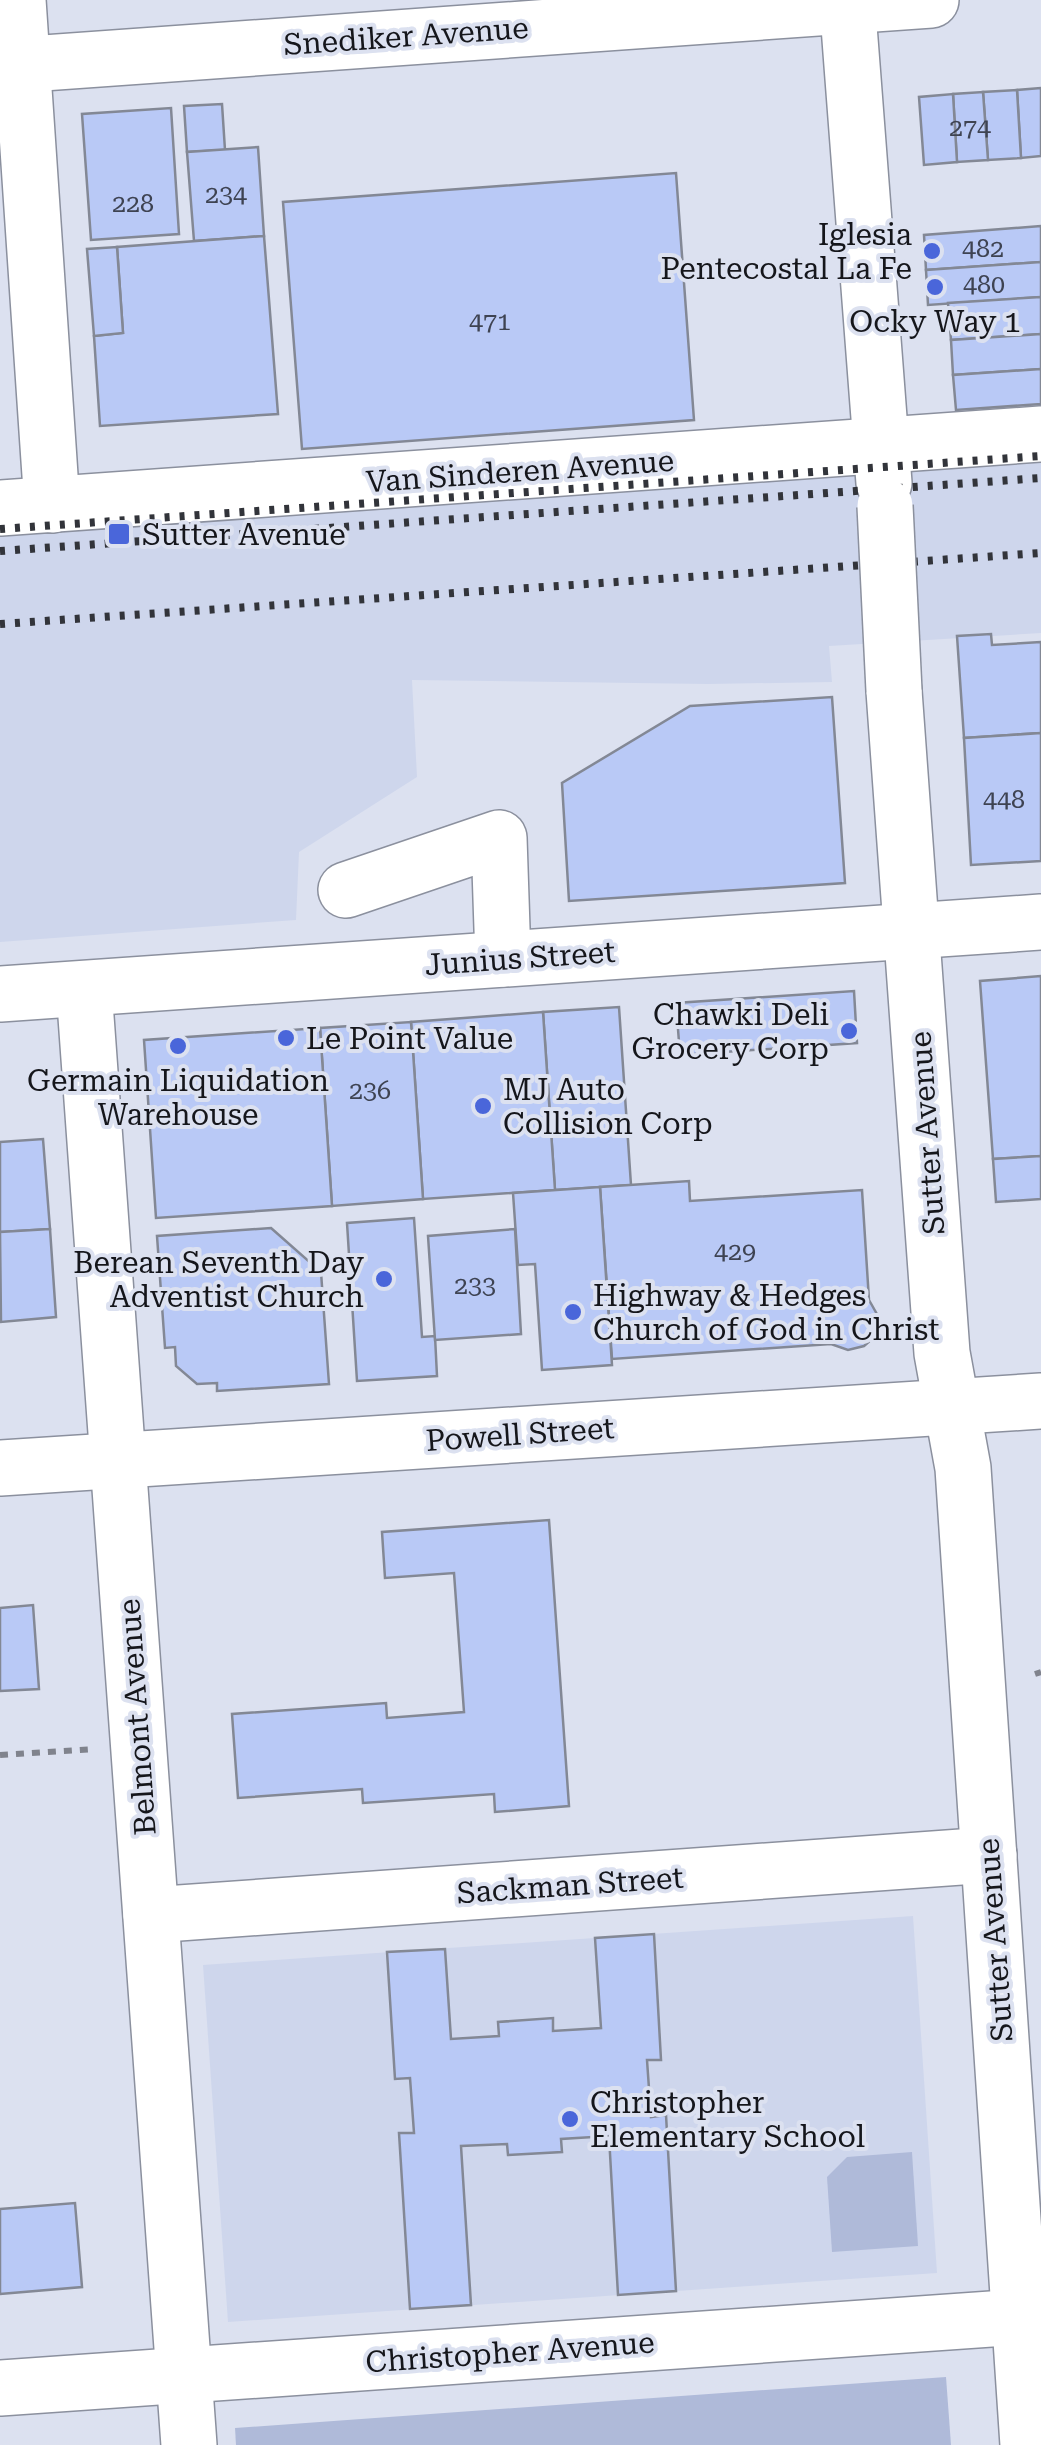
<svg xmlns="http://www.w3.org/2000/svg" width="1041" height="2445" viewBox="0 0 1041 2445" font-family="'Roboto Serif',serif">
	<rect width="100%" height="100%" fill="#dce1f0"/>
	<g fill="#ced6ec">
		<polygon points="1041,448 1041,633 829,646 832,682 708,684 412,680 417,777 299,852 296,920 0,942 0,519"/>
		<polygon points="913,1916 937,2273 228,2322 203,1965"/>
	</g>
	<g fill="#afbad9">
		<polygon points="912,2152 918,2246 832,2252 827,2177 847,2157"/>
		<polygon points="946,2377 951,2445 236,2445 235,2428"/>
	</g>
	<g fill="#b9c9f6" stroke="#838895" stroke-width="2.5">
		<polygon points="1041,88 1041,156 1021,158 1017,90"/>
		<polygon points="1017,90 1021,158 988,160 983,92"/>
		<polygon points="983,92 988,160 957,162 953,94"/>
		<polygon points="953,94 957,162 924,165 919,97"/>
		<polygon points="222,104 225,150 187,152 184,106"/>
		<polygon points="171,108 179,234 91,240 82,114"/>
		<polygon points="258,147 264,236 194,241 187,152"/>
		<polygon points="676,173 694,420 302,449 283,202"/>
		<polygon points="1041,226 1041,262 926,270 924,235"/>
		<polygon points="264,236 278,414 100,426 94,336 123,333 117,247"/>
		<polygon points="117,247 123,333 94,336 87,249"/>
		<polygon points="1041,262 1041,297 928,305 926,270"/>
		<polygon points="1041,297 1041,334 951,340 948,303"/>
		<polygon points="1041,334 1041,369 953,375 951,340"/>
		<polygon points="1041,369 1041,404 956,410 953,375"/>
		<polygon points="991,634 992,645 1041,642 1041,733 964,738 957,636"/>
		<polygon points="832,697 845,883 569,901 562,783 690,706"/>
		<polygon points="1041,733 1041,861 971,865 964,738"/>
		<polygon points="1041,976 1041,1156 993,1159 980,981"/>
		<polygon points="854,991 857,1043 680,1055 676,1003"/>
		<polygon points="619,1007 631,1185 555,1190 543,1012"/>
		<polygon points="543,1012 555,1190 423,1199 411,1022"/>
		<polygon points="411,1022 423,1199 332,1206 320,1028"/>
		<polygon points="320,1028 332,1206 156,1218 144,1040"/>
		<polygon points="43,1139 50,1229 0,1232 0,1142"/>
		<polygon points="1041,1156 1041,1199 996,1202 993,1159"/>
		<polygon points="689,1181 690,1201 862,1190 869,1300 878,1316 876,1333 871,1340 864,1346 848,1350 831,1344 612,1359 600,1187"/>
		<polygon points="600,1187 612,1365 542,1370 535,1264 518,1265 513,1193"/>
		<polygon points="414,1218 422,1337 435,1336 437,1376 357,1381 347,1223"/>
		<polygon points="271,1228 321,1272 329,1384 217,1391 217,1383 197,1384 176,1366 175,1347 165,1348 157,1236"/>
		<polygon points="50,1229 56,1317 1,1322 0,1232"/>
		<polygon points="515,1229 521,1334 435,1340 428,1236"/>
		<polygon points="549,1520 569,1806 495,1812 494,1794 363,1803 362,1789 238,1798 232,1714 386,1703 387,1718 464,1712 454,1573 385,1578 382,1532"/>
		<polygon points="33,1605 39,1689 0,1691 0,1608"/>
		<polygon points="654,1934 661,2060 647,2060 651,2117 666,2115 676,2291 618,2295 609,2136 561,2139 562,2152 508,2155 507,2144 461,2146 471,2305 410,2309 399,2133 414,2133 410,2078 395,2079 387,1952 445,1949 451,2039 499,2036 498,2022 553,2018 553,2031 601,2028 595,1938"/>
		<polygon points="75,2203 82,2287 0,2294 0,2209"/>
	</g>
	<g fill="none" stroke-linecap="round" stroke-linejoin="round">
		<g stroke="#8b909e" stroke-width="58">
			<g id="minor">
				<polyline points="18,0 52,505"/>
				<polyline points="847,0 884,483"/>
				<polyline points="0,66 931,0"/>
				<polyline points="0,508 1041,434"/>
				<polyline points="894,691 942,1353 963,1468 1028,2445"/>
				<polyline points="346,890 499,838 503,959"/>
				<polyline points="84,989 189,2445"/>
				<polyline points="0,994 1041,922"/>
				<polyline points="0,1468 1041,1401"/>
				<polyline points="151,1915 989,1855"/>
				<polyline points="0,2388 1020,2317"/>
			</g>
		</g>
		<g stroke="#80838d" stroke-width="6" stroke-dasharray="8 8" stroke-linecap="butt">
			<polyline points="1035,1674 1041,1672"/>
			<polyline points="0,1755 94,1749"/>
		</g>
		<use href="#minor" stroke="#fff" stroke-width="55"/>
		<g stroke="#32343a" stroke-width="8" stroke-dasharray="5 10" stroke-linecap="butt">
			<polyline points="0,529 1041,456"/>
			<polyline points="0,551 1041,478"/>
			<polyline points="0,624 1041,553"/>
		</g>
		<g stroke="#8b909e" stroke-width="58" stroke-linecap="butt">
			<polyline id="minor-bridge" points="885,506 894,691"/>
		</g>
		<use href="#minor-bridge" stroke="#fff" stroke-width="55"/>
	</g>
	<g fill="#4a66da" stroke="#dce1f0" stroke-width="4">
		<circle cx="932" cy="251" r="10"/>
		<circle cx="935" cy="287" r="10"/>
		<rect x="107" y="522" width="24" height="24" rx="5"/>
		<circle cx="849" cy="1031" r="10"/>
		<circle cx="286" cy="1038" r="10"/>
		<circle cx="178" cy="1046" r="10"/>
		<circle cx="483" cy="1106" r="10"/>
		<circle cx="384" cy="1279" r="10"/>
		<circle cx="573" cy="1312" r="10"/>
		<circle cx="570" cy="2119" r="10"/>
	</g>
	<g text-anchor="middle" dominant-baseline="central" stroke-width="8" stroke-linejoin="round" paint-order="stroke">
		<g font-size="25" fill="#3e4352">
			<text x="970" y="127">274</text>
			<text x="226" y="194">234</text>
			<text x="133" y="203">228</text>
			<text x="983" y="248">482</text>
			<text x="984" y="284">480</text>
			<text x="490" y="321">471</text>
			<text x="1004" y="799">448</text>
			<text x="370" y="1090">236</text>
			<text x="735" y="1251">429</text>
			<text x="475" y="1285">233</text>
		</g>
		<g font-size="30" fill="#15161b" stroke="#dce1f0">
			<text transform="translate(406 36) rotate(-4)">Snediker Avenue</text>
			<text transform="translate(520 471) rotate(-4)">Van Sinderen Avenue</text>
			<text transform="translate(520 958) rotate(-4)">Junius Street</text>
			<text transform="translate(927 1133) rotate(-94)">Sutter Avenue</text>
			<text transform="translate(520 1434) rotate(-4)">Powell Street</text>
			<text transform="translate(137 1717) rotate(-94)">Belmont Avenue</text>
			<text transform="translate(570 1885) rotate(-4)">Sackman Street</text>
			<text transform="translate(995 1940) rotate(-94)">Sutter Avenue</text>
			<text transform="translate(510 2352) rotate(-4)">Christopher Avenue</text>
		</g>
		<g font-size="30" fill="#15161b" stroke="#dce1f0" text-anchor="start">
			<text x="912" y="234" text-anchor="end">Iglesia<tspan x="912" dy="34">Pentecostal La Fe</tspan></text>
			<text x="935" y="321" text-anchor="middle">Ocky Way 1</text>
			<text x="142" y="534">Sutter Avenue</text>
			<text x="829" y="1014" text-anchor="end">Chawki Deli<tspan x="829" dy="34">Grocery Corp</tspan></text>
			<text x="306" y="1038">Le Point Value</text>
			<text x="178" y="1080" text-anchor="middle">Germain Liquidation<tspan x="178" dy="34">Warehouse</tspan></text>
			<text x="503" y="1089">MJ Auto<tspan x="503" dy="34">Collision Corp</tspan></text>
			<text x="364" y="1262" text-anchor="end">Berean Seventh Day<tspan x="364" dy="34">Adventist Church</tspan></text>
			<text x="593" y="1295">Highway &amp; Hedges<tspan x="593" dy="34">Church of God in Christ</tspan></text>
			<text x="590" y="2102">Christopher<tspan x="590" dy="34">Elementary School</tspan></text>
		</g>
	</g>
</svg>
